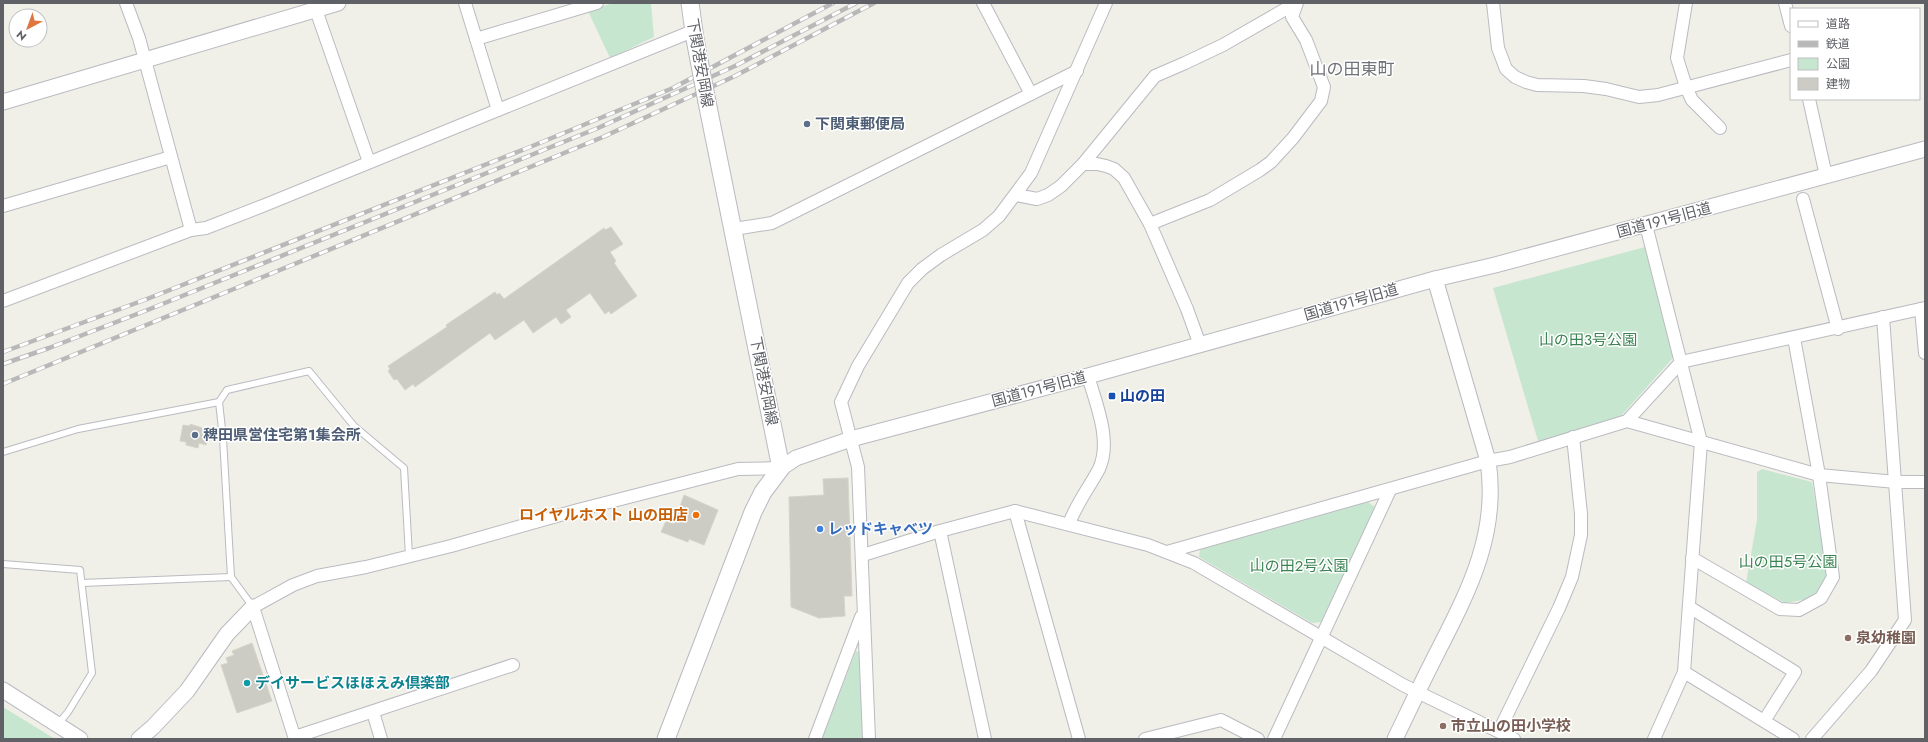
<svg xmlns="http://www.w3.org/2000/svg" width="1928" height="742" viewBox="0 0 1928 742" font-family="Jost,'Noto Sans JP',sans-serif">
	<rect width="100%" height="100%" fill="#f0f0e8"/>
	<g fill="#c7e6cf">
		<polygon points="613,3 651,3 654,37 610,58 588,11"/>
		<polygon points="1645,247 1673,358 1620,417 1538,441 1493,288"/>
		<polygon points="1762,469 1812,482 1828,574 1821,591 1808,599 1785,603 1746,583 1757,520 1757,472"/>
		<polygon points="1368,502 1375,507 1321,622 1312,623 1199,557 1200,549"/>
		<polygon points="856,651 859,652 864,739 822,739"/>
		<polygon points="3,707 55,739 3,739"/>
	</g>
	<g fill="#ccccc5" stroke="#d5d4c7">
		<polygon points="611,227 623,244 610,252 616,261 614,263 637,296 611,314 609,311 605,314 590,293 566,310 571,317 561,324 556,317 533,333 524,320 495,340 490,333 415,387 413,384 405,390 397,379 394,380 388,371 390,369 388,366 447,327 446,325 495,292 497,295 499,293 504,299 604,228 605,230"/>
		<polygon points="190,424 209,430 206,445 199,443 198,448 186,445 186,442 180,441 183,425 190,426"/>
		<polygon points="848,478 852,596 844,596 845,616 819,618 791,607 789,497 824,495 823,479"/>
		<polygon points="684,495 718,510 704,545 689,539 688,542 661,532 666,521 674,524"/>
		<polygon points="252,643 272,701 237,713 221,665 228,663 226,658 234,655 232,651"/>
	</g>
	<g fill="none" stroke-linecap="round" stroke-linejoin="round">
		<g stroke="#babbc1" stroke-width="8">
			<g id="service">
				<polyline points="3,452 78,429 219,402"/>
				<polyline points="3,564 80,570 92,673 68,712 58,724"/>
				<polyline points="82,583 231,577"/>
				<polyline points="253,607 231,577 223,438 219,402 227,390 309,371 354,426 404,468 409,556"/>
			</g>
		</g>
		<g stroke="#babbc1" stroke-width="14">
			<g id="minor">
				<polyline points="126,3 139,38 191,230"/>
				<polyline points="983,3 1031,94"/>
				<polyline points="1493,3 1498,48 1506,69 1515,77 1526,82 1537,85 1584,86 1606,89 1639,97 1658,95 1791,60"/>
				<polyline points="1686,3 1677,58 1686,87 1692,100 1720,128"/>
				<polyline points="1785,3 1791,26"/>
				<polyline points="316,10 369,162"/>
				<polyline points="476,39 597,3"/>
				<polyline points="1809,99 1826,176"/>
				<polyline points="498,110 693,31"/>
				<polyline points="1083,164 1097,164 1106,166 1114,169 1124,178 1150,224 1187,309 1200,345"/>
				<polyline points="1016,195 1037,199 1048,195 1061,186 1083,164 1155,76 1185,63 1223,45 1296,3"/>
				<polyline points="1803,199 1838,329"/>
				<polyline points="3,206 171,157"/>
				<polyline points="1150,224 1210,200 1260,170 1271,162 1293,138 1321,101 1324,87 1306,40 1292,17 1297,3"/>
				<polyline points="1646,225 1701,442 1684,672 1654,739"/>
				<polyline points="734,229 772,223 1077,71"/>
				<polyline points="3,301 191,230 206,228 265,205 498,110 465,3"/>
				<polyline points="1921,309 1925,353"/>
				<polyline points="1627,421 1819,475 1896,482 1925,482"/>
				<polyline points="1015,511 1079,739"/>
				<path d="M1069,524c7,-20 20,-36 30,-55 13,-28 -3,-65 -11,-93"/>
				<polyline points="940,531 985,739"/>
				<polyline points="1167,552 1488,461 1510,457 1627,421 1681,362 1925,308"/>
				<polyline points="863,555 940,531 1015,511 1148,545 1194,563 1403,685 1514,739"/>
				<polyline points="1692,558 1780,609 1799,610 1821,598 1833,577 1819,475 1794,338"/>
				<polyline points="1689,607 1795,672 1764,721"/>
				<polyline points="1684,672 1793,739"/>
				<polyline points="373,712 381,739"/>
				<polyline points="1499,731 1559,608 1572,577 1581,535 1581,514 1573,437"/>
				<polyline points="295,737 513,665"/>
				<polyline points="295,739 253,607 293,585 317,576 366,567 451,546 578,510 738,469 781,468"/>
				<polyline points="815,739 861,617"/>
				<polyline points="869,739 858,467 841,402 858,366 908,283 922,269 941,255 983,230 999,216 1031,173 1106,3"/>
				<polyline points="1145,739 1221,720 1258,739"/>
				<polyline points="1274,739 1390,490"/>
				<polyline points="1812,739 1871,671 1905,620 1883,317"/>
			</g>
		</g>
		<g stroke="#babbc1" stroke-width="17">
			<g id="tertiary">
				<polyline points="3,102 338,3"/>
				<polyline points="781,468 796,458 851,439 1088,376 1435,279 1495,265 1925,149"/>
				<polyline points="3,690 80,739"/>
				<polyline points="139,739 153,727 187,691 227,634 253,607"/>
				<path d="M1395,739c14,-29 28,-59 43,-88 31,-61 61,-118 50,-190l-53,-182"/>
			</g>
		</g>
		<g stroke="#b9bac1" stroke-width="19">
			<g id="secondary">
				<polyline points="690,3 695,39"/>
				<polyline points="666,739 753,512 763,492 781,468 707,102"/>
			</g>
		</g>
		<use href="#service" stroke="#fff" stroke-width="6"/>
		<use href="#minor" stroke="#fff" stroke-width="12"/>
		<use href="#tertiary" stroke="#fff" stroke-width="15"/>
		<use href="#secondary" stroke="#fff" stroke-width="17"/>
		<g stroke="#b8b8b9" stroke-width="4.5">
			<g id="rail">
				<polyline points="3,352 147,299 530,147 673,88 833,3"/>
				<polyline points="3,364 49,348 150,309 598,128 735,66 856,3"/>
				<polyline points="3,384 603,137 735,76 874,3"/>
			</g>
		</g>
		<use href="#rail" stroke="#fff" stroke-width="3" stroke-dasharray="9" stroke-linecap="butt"/>
		<g stroke="#b9bac1" stroke-width="19" stroke-linecap="butt">
			<polyline id="secondary-bridge" points="695,39 707,102"/>
		</g>
		<use href="#secondary-bridge" stroke="#fff" stroke-width="17"/>
	</g>
	<g fill="#5c6f8a" stroke="#fff" stroke-width="1.5">
		<circle cx="807" cy="124" r="4"/>
		<circle cx="195" cy="435" r="4"/>
	</g>
	<rect fill="#1a4fb4" stroke="#fff" stroke-width="1.5" x="1108" y="392" width="8" height="8" rx="2"/>
	<circle fill="#e8710a" stroke="#fff" stroke-width="1.5" cx="696" cy="515" r="4"/>
	<circle fill="#3f7fe0" stroke="#fff" stroke-width="1.5" cx="820" cy="529" r="4"/>
	<g fill="#8d6e63" stroke="#fff" stroke-width="1.5">
		<circle cx="1848" cy="638" r="4"/>
		<circle cx="1443" cy="726" r="4"/>
	</g>
	<circle fill="#0f9aa8" stroke="#fff" stroke-width="1.5" cx="247" cy="683" r="4"/>
	<g text-anchor="middle" dominant-baseline="central" stroke-width="3" stroke-linejoin="round" paint-order="stroke">
		<g font-size="15" fill="#5f6167" stroke="#fff">
			<text transform="translate(700 63) rotate(80)">下関港安岡線</text>
			<text transform="translate(1664 220) rotate(-15)">国道191号旧道</text>
			<text transform="translate(1351 302) rotate(-16)">国道191号旧道</text>
			<text transform="translate(764 381) rotate(79)">下関港安岡線</text>
			<text transform="translate(1039 389) rotate(-15)">国道191号旧道</text>
		</g>
		<g font-size="15" font-weight="bold" fill="#4e5e75" stroke="#fff" text-anchor="start">
			<text x="815" y="124">下関東郵便局</text>
			<text x="203" y="435">稗田県営住宅第1集会所</text>
		</g>
		<g font-size="15" fill="#3b8352" stroke="#fff">
			<text x="1588" y="340">山の田3号公園</text>
			<text x="1788" y="562">山の田5号公園</text>
			<text x="1299" y="566">山の田2号公園</text>
		</g>
		<g font-size="15" font-weight="bold" fill="#164399" stroke="#fff" text-anchor="start">
			<text x="1120" y="396">山の田</text>
		</g>
		<g font-size="15" font-weight="bold" fill="#c56008" stroke="#fff" text-anchor="end">
			<text x="688" y="515">ロイヤルホスト 山の田店</text>
		</g>
		<g font-size="15" font-weight="bold" fill="#366cbe" stroke="#fff" text-anchor="start">
			<text x="828" y="529">レッドキャベツ</text>
		</g>
		<g font-size="15" font-weight="bold" fill="#785e54" stroke="#fff" text-anchor="start">
			<text x="1856" y="638">泉幼稚園</text>
			<text x="1451" y="726">市立山の田小学校</text>
		</g>
		<g font-size="15" font-weight="bold" fill="#0d838f" stroke="#fff" text-anchor="start">
			<text x="255" y="683">デイサービスほほえみ倶楽部</text>
		</g>
		<g font-size="17" fill="#717379" stroke="#fff">
			<text x="1352" y="69">山の田東町</text>
		</g>
	</g>
	<rect width="1928" height="742" fill="none" stroke="#5f6167" stroke-width="8"/>
	<rect x="1790" y="8" width="130" height="92" fill="#ffffff" stroke="#bfc0c2"/>
	<rect x="1798" y="21" width="20" height="6" fill="#ffffff" stroke="#bfc0c2"/>
	<text x="1826" y="28" font-size="12" fill="#5f6167">道路</text>
	<rect x="1798" y="41" width="20" height="6" fill="#b8b8b9" stroke="#bfc0c2"/>
	<text x="1826" y="48" font-size="12" fill="#5f6167">鉄道</text>
	<rect x="1798" y="58" width="20" height="12" fill="#c7e6cf" stroke="#bfc0c2"/>
	<text x="1826" y="68" font-size="12" fill="#5f6167">公園</text>
	<rect x="1798" y="78" width="20" height="12" fill="#ccccc5" stroke="#bfc0c2"/>
	<text x="1826" y="88" font-size="12" fill="#5f6167">建物</text>
	<g transform="translate(28 28) rotate(221)"><circle r="19" fill="#ffffff" stroke="#bfc0c2"/>
	<path d="M0-3L7 15L0 10L-7 15Z" fill="#e0763f"/>
	<text y="-6" font-size="11" font-weight="bold" text-anchor="middle" fill="#5f6167">N</text>
	</g>
</svg>
